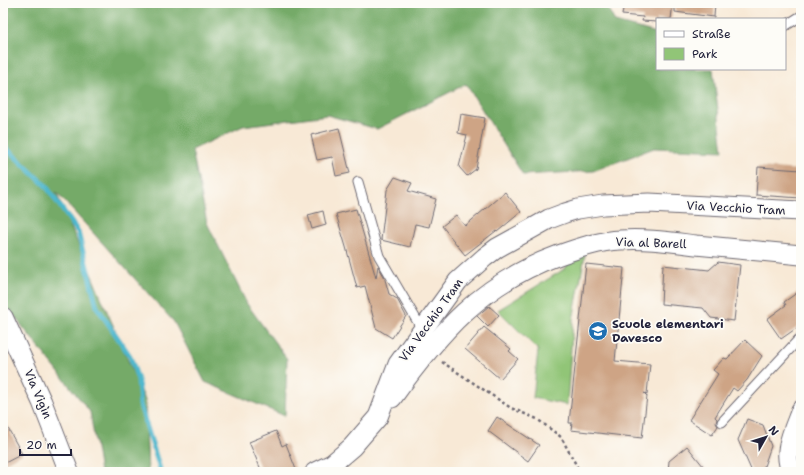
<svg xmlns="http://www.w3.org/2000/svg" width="804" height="475" viewBox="0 0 804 475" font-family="'Shantell Sans',sans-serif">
	<rect width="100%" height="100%" fill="#fdfcf7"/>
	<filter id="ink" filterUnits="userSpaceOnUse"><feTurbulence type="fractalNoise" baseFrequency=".025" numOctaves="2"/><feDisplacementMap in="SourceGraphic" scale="8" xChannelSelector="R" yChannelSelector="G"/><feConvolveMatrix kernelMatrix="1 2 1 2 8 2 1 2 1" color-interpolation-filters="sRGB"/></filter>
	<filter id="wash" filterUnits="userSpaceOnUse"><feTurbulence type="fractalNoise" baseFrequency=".012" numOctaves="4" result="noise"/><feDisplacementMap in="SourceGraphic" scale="16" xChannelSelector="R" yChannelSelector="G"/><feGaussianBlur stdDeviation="0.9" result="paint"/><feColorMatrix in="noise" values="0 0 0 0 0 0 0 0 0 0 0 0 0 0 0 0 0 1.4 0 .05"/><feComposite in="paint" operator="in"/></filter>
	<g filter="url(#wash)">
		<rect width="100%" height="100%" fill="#f8e9d6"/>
		<polygon fill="#91c577" stroke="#5a7459" points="585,255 573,320 567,405 533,398 538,350 498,310 566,268 568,261"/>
		<polygon fill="#74aa68" stroke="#4b6652" points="3,3 605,3 615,22 657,33 657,69 713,69 723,151 654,148 593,171 523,175 466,84 377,129 327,115 243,126 192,150 207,223 247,304 287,359 285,416 205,382 174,322 56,192 145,400 148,472 100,472 90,412 3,302"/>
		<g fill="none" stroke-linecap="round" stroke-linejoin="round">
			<polyline stroke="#4fb7cd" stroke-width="5" points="3,145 46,186 78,232 97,307 130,356 138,380 140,405 160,469"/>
		</g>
		<g id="blocks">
			<g fill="#cea485">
				<polygon points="624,3 673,3 671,19 657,19 657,22 642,21 643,17 622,15"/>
				<polygon points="675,3 715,3 714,17 675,12"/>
				<polygon points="461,114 485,118 476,169 467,176 459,167 467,135 458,133"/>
				<polygon points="339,128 350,173 336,176 332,157 317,160 311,135"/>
				<polygon points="758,167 801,170 801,198 756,195"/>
				<polygon points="395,177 412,183 408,191 436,199 429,227 415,224 410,247 381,240 387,190"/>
				<polygon points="505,192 521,212 497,232 496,231 465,255 442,226 456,215 465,226"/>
				<polygon points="356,209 376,278 378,266 384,276 389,294 397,299 406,316 392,338 376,328 365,286 357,288 346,247 336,214"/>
				<polygon points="323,211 326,225 312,229 308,215"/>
				<polygon points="718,262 740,265 734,321 711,318 703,308 661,304 663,265 709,270"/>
				<polygon points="586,264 624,268 615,361 650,364 647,394 644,393 647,396 642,438 571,430 572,423 569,423"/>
				<polygon points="801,290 801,325 781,339 767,319 786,305 784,302"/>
				<polygon points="489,306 499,315 488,327 477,316"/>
				<polygon points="484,327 511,349 509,351 518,359 500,379 465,349"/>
				<polygon points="745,340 762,356 747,380 737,391 733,388 715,417 717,419 716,423 718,426 712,435 689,420 718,374 713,370 724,358 727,359"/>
				<polygon points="497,417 539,445 528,461 488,431"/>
				<polygon points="3,419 22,454 3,464"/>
				<polygon points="747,419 763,425 771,446 762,472 752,472 738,440"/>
				<polygon points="276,431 282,446 286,444 297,472 262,472 249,442"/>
				<polygon points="687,446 708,472 668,472 669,461"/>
			</g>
		</g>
	</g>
	<g filter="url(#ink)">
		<use href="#blocks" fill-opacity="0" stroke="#6d6871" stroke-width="1"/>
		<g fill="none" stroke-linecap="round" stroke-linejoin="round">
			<g stroke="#6d6871" stroke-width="11">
				<g id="service">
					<polyline points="785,26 801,16"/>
					<polyline points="358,182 379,256 423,331"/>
					<polyline points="722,422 801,337"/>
				</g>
			</g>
			<g stroke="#6d6871" stroke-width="21">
				<g id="minor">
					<polyline points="3,317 42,402 69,472"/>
					<path d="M392,398c47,-65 89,-115 167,-143 20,-7 40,-14 61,-15 25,-2 51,2 76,5 35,3 70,7 105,10"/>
					<polyline points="315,472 332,464 352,447 378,417 398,364 458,281 485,257 497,248 533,228 549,219 565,213 578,209 603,205 649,203 801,211"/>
					<path d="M792,472c-11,-19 2,-43 9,-62"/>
				</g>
			</g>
			<polyline stroke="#6d6871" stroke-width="2.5" stroke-dasharray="3 3" stroke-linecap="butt" points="442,362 511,408 537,419 561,437 580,472"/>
			<use href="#service" stroke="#fff" stroke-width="9"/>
			<use href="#minor" stroke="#fff" stroke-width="19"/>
		</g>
	</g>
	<defs>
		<g id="school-disc" transform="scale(1)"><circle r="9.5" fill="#1f6fb2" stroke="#fdfcf7"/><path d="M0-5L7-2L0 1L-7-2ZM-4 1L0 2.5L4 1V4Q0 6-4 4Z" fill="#fff"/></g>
	</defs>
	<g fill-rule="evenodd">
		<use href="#school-disc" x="598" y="331"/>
	</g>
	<g text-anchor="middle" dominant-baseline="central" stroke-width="3.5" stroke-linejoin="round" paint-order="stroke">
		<g font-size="12" fill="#22223b" stroke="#fdfcf7">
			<text transform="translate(736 208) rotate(3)">Via Vecchio Tram</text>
			<text transform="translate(651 243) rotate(2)">Via al Barell</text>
			<text transform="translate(431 320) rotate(-54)">Via Vecchio Tram</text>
			<text transform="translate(38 394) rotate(67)">Via Vigìn</text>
		</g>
		<g font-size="12" font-weight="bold" fill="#22223b" stroke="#fdfcf7" text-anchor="start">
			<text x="612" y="324">Scuole elementari<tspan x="612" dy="14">Davesco</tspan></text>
		</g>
	</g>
	<rect width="804" height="475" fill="none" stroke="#fdfcf7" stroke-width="16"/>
	<rect x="656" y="18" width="130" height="52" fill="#fdfcf7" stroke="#a5a5ac"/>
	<rect x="664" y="31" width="20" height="6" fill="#ffffff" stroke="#a5a5ac"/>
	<text x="692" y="38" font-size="12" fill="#22223b">Straße</text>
	<rect x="664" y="48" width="20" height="12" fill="#91c577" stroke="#a5a5ac"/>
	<text x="692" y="58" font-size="12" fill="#22223b">Park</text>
	<g transform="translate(766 437) rotate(51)" stroke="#fdfcf7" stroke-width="3" paint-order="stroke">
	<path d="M0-3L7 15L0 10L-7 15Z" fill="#22223b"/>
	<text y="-6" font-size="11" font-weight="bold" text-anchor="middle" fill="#22223b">N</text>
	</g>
	<path d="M20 449v6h51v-6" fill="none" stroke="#22223b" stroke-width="2"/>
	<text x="26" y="449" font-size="12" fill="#22223b" stroke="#fdfcf7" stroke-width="3" paint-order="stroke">20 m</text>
</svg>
